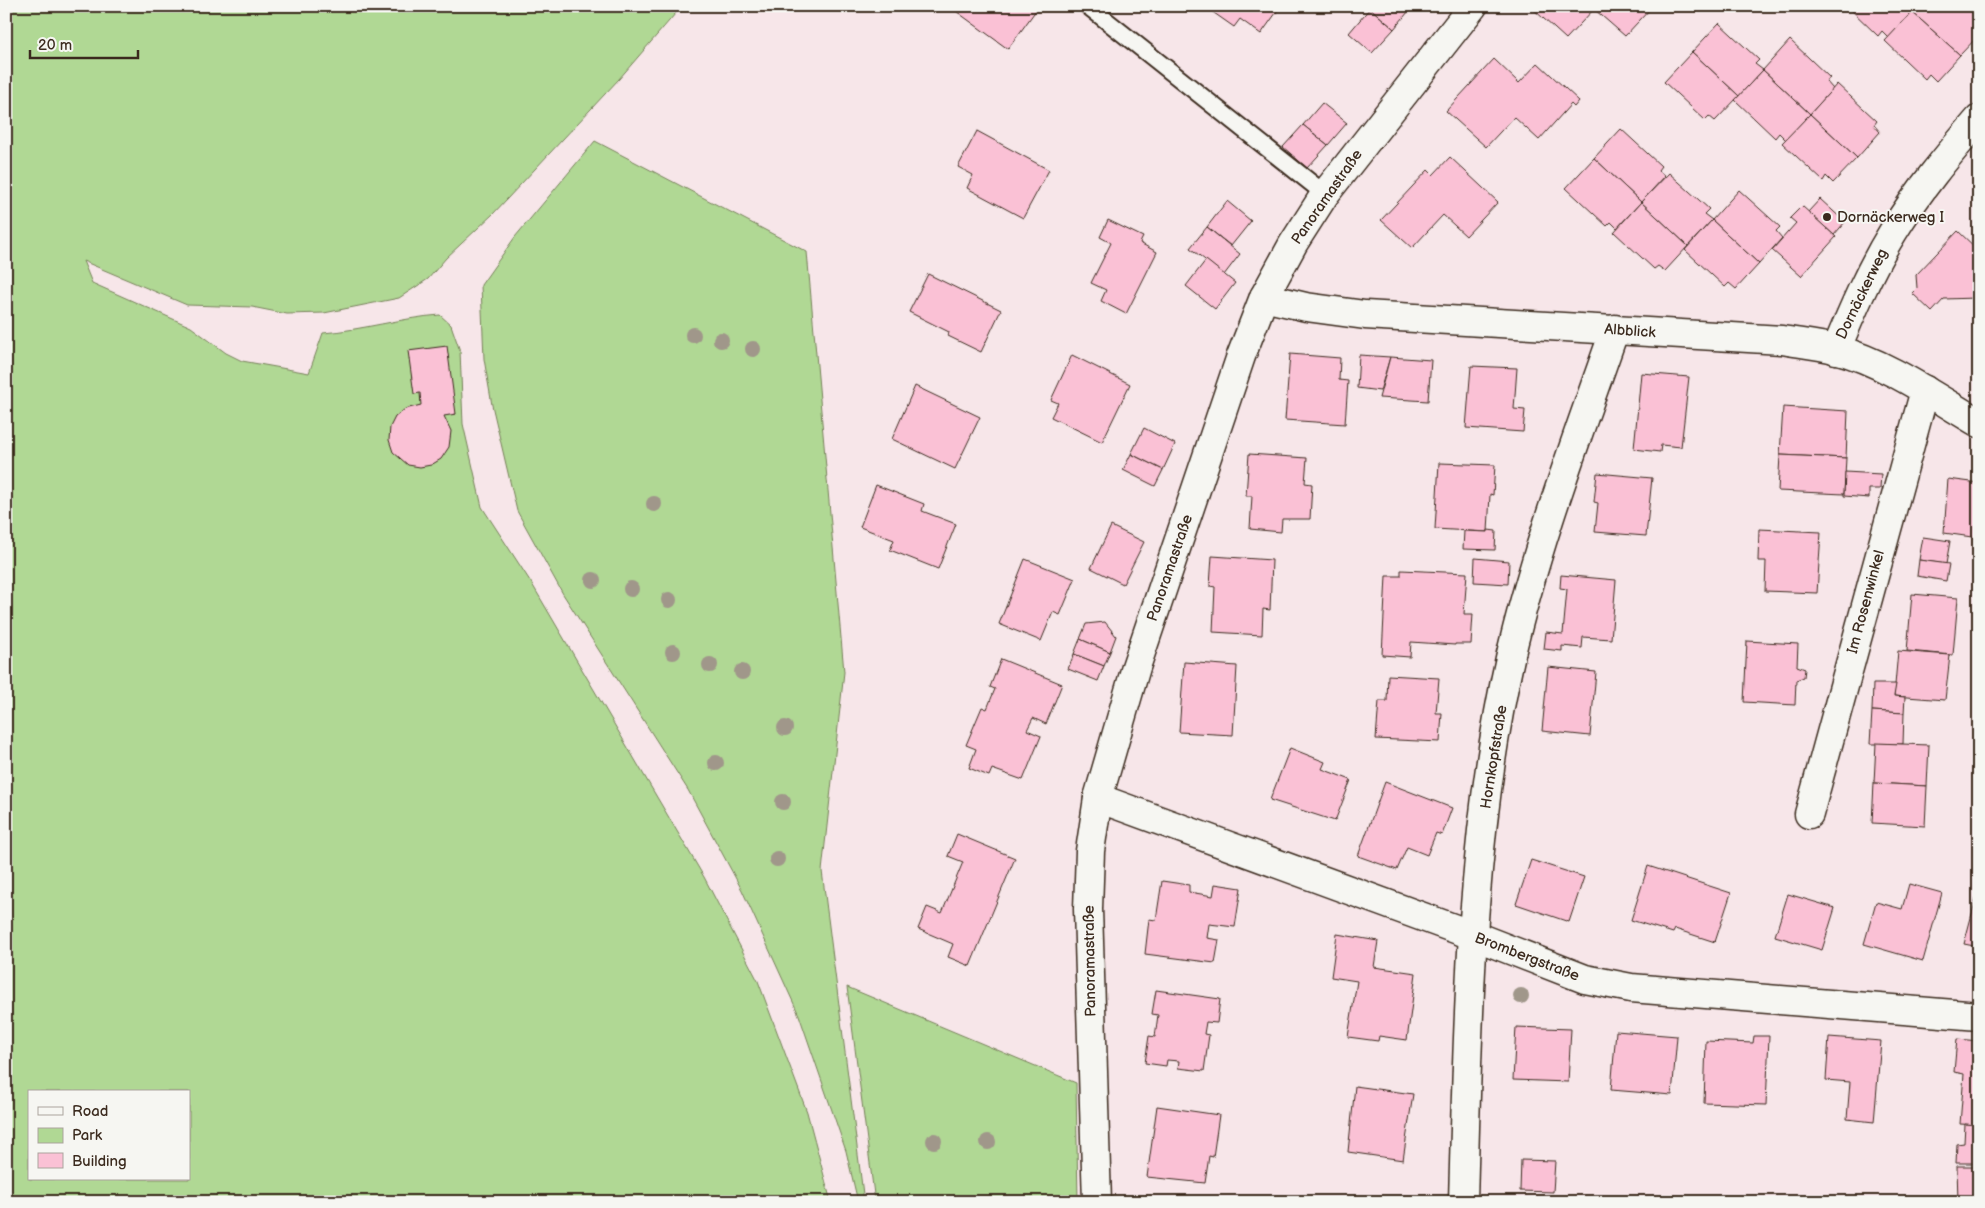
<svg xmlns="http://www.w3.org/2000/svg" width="1985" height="1208" viewBox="0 0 1985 1208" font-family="'Balsamiq Sans',sans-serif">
	<rect width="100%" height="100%" fill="#f7e6e9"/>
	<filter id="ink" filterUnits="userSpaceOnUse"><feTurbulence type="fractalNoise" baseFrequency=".02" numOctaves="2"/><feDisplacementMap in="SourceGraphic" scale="10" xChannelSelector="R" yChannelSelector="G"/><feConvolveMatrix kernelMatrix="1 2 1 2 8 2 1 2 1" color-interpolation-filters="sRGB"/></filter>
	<g filter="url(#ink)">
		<g fill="#b0d894" stroke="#768159" fill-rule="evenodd">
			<path d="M6,6h676l-63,73 -126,135 -47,44 -18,21 -29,19 -75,15 -37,1 -35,-7 -65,-2 -104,-44 9,22 99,44 35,26 16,8 67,12 14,-40c40,-3 77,-15 117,-18l11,10 9,26 3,73 19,83 50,77 116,198 56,95 54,104 49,131 24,90h-825zM29,1092h160v87h-160z"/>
			<polygon points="595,141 807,252 844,672 822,871 864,1202 858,1202 846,1151 799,1015 742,890 688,790 563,594 517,511 492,405 484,359 481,285 515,237"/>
			<polygon points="847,987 1076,1083 1078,1202 875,1202"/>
		</g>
		<g fill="#fac1d5" stroke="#3b2a1e">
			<polygon points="949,6 1039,6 1008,49"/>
			<polygon points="1204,6 1281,6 1261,34 1240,19 1234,27"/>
			<polygon points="1371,6 1413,6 1394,29 1370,8"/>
			<polygon points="1534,6 1653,6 1625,36 1594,9 1566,39 1532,8"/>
			<polygon points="1847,6 1907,6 1912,12 1889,38 1882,31 1878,36"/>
			<polygon points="1917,6 1966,6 1979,18 1976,23 1979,25 1979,35 1960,55 1912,12"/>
			<polygon points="1370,8 1394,29 1372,53 1349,33"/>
			<polygon points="1912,12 1960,55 1936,81 1929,74 1925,79 1885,41"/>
			<polygon points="1719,23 1759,60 1755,64 1763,70 1739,96 1692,52"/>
			<polygon points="1790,40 1830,78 1826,81 1833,89 1810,114 1763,70"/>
			<polygon points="1692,52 1739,96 1715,121 1709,116 1705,120 1664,82"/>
			<polygon points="1494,59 1519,83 1538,63 1579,101 1574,107 1571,104 1539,140 1514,117 1486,147 1446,111"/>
			<polygon points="1763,70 1810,114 1786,140 1779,133 1775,138 1735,100"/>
			<polygon points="1837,84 1877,121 1874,125 1880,132 1857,158 1810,114"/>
			<polygon points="1322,103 1347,123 1328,145 1303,125"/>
			<polygon points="1810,114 1857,158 1833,183 1826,176 1823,181 1782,143"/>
			<polygon points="1303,125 1328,145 1307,168 1283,147"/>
			<polygon points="1621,129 1661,166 1658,170 1665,176 1641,202 1594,158"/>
			<polygon points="977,131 1049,170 1023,218 967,188 973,175 958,167"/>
			<polygon points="1450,157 1498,202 1466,236 1443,215 1412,248 1381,220 1428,170 1433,175"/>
			<polygon points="1594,158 1641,202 1617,228 1611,222 1607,226 1566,188"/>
			<polygon points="1669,173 1709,209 1704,214 1712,220 1688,246 1641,202"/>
			<polygon points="1739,190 1780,227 1776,231 1782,238 1759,264 1712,220"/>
			<polygon points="1820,199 1845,222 1834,235 1808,212"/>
			<polygon points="1227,201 1251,221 1231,246 1207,227"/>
			<polygon points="1641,202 1688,246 1665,271 1658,266 1654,269 1614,232"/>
			<polygon points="1802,206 1836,237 1801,276 1772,250 1796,223 1790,218"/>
			<polygon points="1108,220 1143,237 1140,243 1157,252 1126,314 1101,301 1106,290 1091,283 1111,243 1100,237"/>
			<polygon points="1712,220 1759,264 1736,289 1729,283 1725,287 1685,250"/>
			<polygon points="1207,227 1240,254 1224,275 1190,248"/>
			<polygon points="1958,231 1979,251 1979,295 1976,298 1944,299 1932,312 1912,293 1917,288 1916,275"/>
			<polygon points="1206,260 1235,283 1215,309 1186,286"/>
			<polygon points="928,274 1001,310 981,352 948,336 949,332 909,312"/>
			<polygon points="447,346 456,414 444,416 451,431 449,447 441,459 431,465 420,467 408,465 393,452 389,440 390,427 395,417 405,409 421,405 420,393 414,394 408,351"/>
			<polygon points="1290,354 1340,358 1339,380 1348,381 1345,424 1285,420"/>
			<polygon points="1072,355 1130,384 1102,442 1051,417 1058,403 1051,400"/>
			<polygon points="1359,355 1390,357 1380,391 1357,388"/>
			<polygon points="1390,357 1431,360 1428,401 1379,398"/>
			<polygon points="1471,366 1517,368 1514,409 1525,410 1523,432 1466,428"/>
			<polygon points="1641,373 1689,377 1681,447 1661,445 1660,452 1634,449"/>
			<polygon points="915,386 980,417 955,469 892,439"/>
			<polygon points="1783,407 1848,411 1846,458 1780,455"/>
			<polygon points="1144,428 1175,444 1163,470 1131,454"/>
			<polygon points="1131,454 1163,470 1155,486 1123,470"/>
			<polygon points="1249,454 1307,458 1305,483 1312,484 1310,519 1282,519 1281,532 1250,529 1252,496 1246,496"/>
			<polygon points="1780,455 1846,458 1844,494 1778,491"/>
			<polygon points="1439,463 1495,465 1493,495 1490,494 1488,532 1435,529"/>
			<polygon points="1845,472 1881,474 1880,489 1869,489 1869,498 1844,496"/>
			<polygon points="1597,473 1652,478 1646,536 1595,532 1598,503 1594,502"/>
			<polygon points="1948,479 1979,483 1979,538 1944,533"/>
			<polygon points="876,485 924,504 922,511 956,524 938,569 890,550 894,540 860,527"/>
			<polygon points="1111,526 1144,542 1123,584 1091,568"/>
			<polygon points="1759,529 1821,532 1817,593 1765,591 1766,561 1758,561"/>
			<polygon points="1488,530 1496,531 1495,550 1463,549 1464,531 1488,532"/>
			<polygon points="1923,537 1950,541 1946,564 1919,560"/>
			<polygon points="1212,556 1272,560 1270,610 1263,609 1262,635 1213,632 1215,587 1210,586"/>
			<polygon points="1475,558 1509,561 1508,584 1474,582"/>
			<polygon points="1025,559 1075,579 1060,615 1053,612 1041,641 999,624"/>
			<polygon points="1919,560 1949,564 1946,581 1917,576"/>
			<polygon points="1401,570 1467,573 1464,614 1473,614 1471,644 1455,644 1455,645 1411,642 1410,657 1382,655 1386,576 1401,576"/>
			<polygon points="1561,575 1616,580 1611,639 1583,637 1582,648 1562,646 1562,651 1544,649 1546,632 1563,634 1567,589 1560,588"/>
			<polygon points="1912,594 1958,598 1953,655 1907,651"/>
			<polygon points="1105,622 1116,636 1110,652 1080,639 1086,624"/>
			<polygon points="1080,639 1110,652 1104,666 1074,654"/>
			<polygon points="1747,641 1798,644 1797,666 1805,669 1804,677 1796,680 1795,705 1744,702"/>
			<polygon points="1898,651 1950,655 1945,700 1894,696"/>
			<polygon points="1074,654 1104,666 1098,681 1068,669"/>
			<polygon points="1001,659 1062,684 1046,724 1033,718 1027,730 1041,736 1023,780 992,769 989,776 969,768 976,749 966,745 982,707 987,709 995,689 990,687"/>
			<polygon points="1184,662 1237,666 1233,735 1179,732"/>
			<polygon points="1548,667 1596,672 1590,736 1542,731"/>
			<polygon points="1388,675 1439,678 1436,713 1442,713 1440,742 1376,739 1379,701 1387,701"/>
			<polygon points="1873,684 1896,684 1894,696 1905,697 1904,713 1872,711"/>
			<polygon points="1872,711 1904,713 1903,744 1870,744"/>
			<polygon points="1876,743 1929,745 1927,786 1874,783"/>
			<polygon points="1290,748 1325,762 1322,769 1351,780 1335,821 1270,800"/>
			<polygon points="1385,782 1452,808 1442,835 1436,833 1427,855 1407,847 1397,870 1358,856"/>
			<polygon points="1874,783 1927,786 1925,826 1872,823"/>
			<polygon points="957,834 1015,858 970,966 948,957 953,944 918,929 927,907 942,913 963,862 948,856"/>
			<polygon points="1531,860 1584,877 1569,922 1516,904"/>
			<polygon points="1648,866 1731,893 1715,942 1675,929 1673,933 1631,920"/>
			<polygon points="1162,881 1189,885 1189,892 1213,896 1215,884 1241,888 1235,927 1209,924 1207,938 1219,940 1215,963 1145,954 1149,919 1156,920"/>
			<polygon points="1909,884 1942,893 1923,961 1864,944 1876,902 1902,909"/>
			<polygon points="1978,891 1979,891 1979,947 1964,944"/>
			<polygon points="1788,894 1835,908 1822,950 1775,936"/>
			<polygon points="1337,934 1378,941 1374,967 1416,973 1407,1040 1379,1036 1378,1041 1348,1037 1357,981 1331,977"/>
			<polygon points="1156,990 1220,999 1217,1023 1206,1022 1204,1034 1209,1035 1204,1071 1178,1068 1179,1061 1167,1060 1166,1066 1145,1063 1149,1036 1155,1037 1158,1015 1152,1014"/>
			<polygon points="1516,1027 1571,1029 1568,1082 1513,1080"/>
			<polygon points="1616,1031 1677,1036 1672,1095 1611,1090"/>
			<polygon points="1754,1036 1769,1036 1766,1105 1704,1103 1706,1041 1753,1043"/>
			<polygon points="1829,1037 1881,1041 1874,1122 1847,1119 1850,1082 1826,1080"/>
			<polygon points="1957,1039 1979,1041 1979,1125 1960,1124 1964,1074 1954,1072"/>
			<polygon points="1355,1086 1413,1094 1403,1160 1348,1152"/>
			<polygon points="1157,1106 1219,1115 1213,1157 1209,1156 1205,1183 1147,1177"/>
			<polygon points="1965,1124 1979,1125 1979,1163 1956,1163 1957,1144 1964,1143"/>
			<polygon points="1521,1160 1555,1161 1553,1192 1520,1191"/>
			<polygon points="1957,1166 1979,1166 1979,1202 1958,1202"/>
		</g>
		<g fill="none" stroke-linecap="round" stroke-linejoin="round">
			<g stroke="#3b2a1e" stroke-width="20">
				<polyline id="service" points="1088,6 1325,194"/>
			</g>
			<g stroke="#3b2a1e" stroke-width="31">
				<g id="minor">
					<path d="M1264,297l42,10 59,8 417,25c18,3 36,5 53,9 50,13 100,48 144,74"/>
					<path d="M1836,350c17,-41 34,-81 57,-118 25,-41 55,-77 86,-113"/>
					<polyline points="1098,798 1472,935 1585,979 1631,988 1979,1016"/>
					<polyline points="1809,814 1925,390"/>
					<polyline points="1097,1202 1088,909 1090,851 1098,798 1136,667 1241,356 1264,297 1293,244 1325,194 1473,6"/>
					<path d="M1463,1202c5,-182 7,-366 47,-544 26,-112 67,-220 105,-329"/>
				</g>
			</g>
			<use href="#service" stroke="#f6f6f2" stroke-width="16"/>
			<use href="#minor" stroke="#f6f6f2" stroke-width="28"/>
		</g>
		<g fill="#a0978a">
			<circle cx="693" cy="335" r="8"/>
			<circle cx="721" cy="340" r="8"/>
			<circle cx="753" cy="349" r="8"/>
			<circle cx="654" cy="504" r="8"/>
			<circle cx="593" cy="580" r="8"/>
			<circle cx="631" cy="589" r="8"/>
			<circle cx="669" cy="600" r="8"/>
			<circle cx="673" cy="652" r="8"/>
			<circle cx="710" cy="665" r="8"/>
			<circle cx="742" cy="672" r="8"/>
			<circle cx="785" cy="728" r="8"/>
			<circle cx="716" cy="763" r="8"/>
			<circle cx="783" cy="802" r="8"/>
			<circle cx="777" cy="859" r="8"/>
			<circle cx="1521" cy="996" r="8"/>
			<circle cx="934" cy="1141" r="8"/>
			<circle cx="988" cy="1142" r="8"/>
		</g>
	</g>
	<circle fill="#3b2a1e" stroke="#f6f6f2" stroke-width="2" cx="1827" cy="217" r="5"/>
	<g text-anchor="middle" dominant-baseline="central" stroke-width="4" stroke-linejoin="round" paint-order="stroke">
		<g font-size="15" fill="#3b2a1e" stroke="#f6f6f2">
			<text transform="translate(1327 197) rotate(-55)">Panoramastraße</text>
			<text transform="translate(1862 294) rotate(-64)">Dornäckerweg</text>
			<text transform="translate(1630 331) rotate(4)">Albblick</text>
			<text transform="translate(1170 568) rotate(-71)">Panoramastraße</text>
			<text transform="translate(1866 602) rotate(-75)">Im Rosenwinkel</text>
			<text transform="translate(1494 757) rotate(-81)">Hornkopfstraße</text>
			<text transform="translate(1527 957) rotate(21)">Brombergstraße</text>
			<text transform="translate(1090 961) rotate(-91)">Panoramastraße</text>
		</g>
		<g font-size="15" fill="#3b2a1e" stroke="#f6f6f2" text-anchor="start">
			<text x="1837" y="217">Dornäckerweg I</text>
		</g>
	</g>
	<rect width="1985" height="1208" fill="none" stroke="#f6f6f2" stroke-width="25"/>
	<rect x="12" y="12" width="1960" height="1183" fill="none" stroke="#3b2a1e" stroke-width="2" filter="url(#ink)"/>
	<rect x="28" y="1090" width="162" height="90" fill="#f6f6f2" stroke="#aba49d"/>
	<rect x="38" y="1107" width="25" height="8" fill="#f6f6f2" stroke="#aba49d"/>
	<text x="72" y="1116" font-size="15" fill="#3b2a1e">Road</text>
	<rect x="38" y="1128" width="25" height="15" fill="#b0d894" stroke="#aba49d"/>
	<text x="72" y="1140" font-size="15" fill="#3b2a1e">Park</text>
	<rect x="38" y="1153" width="25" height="15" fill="#fac1d5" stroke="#aba49d"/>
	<text x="72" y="1166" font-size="15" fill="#3b2a1e">Building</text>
	<path d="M30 50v8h108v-8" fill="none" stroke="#3b2a1e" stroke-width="2.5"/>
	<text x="38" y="50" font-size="15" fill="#3b2a1e" stroke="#f6f6f2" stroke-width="4" paint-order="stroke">20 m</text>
</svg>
